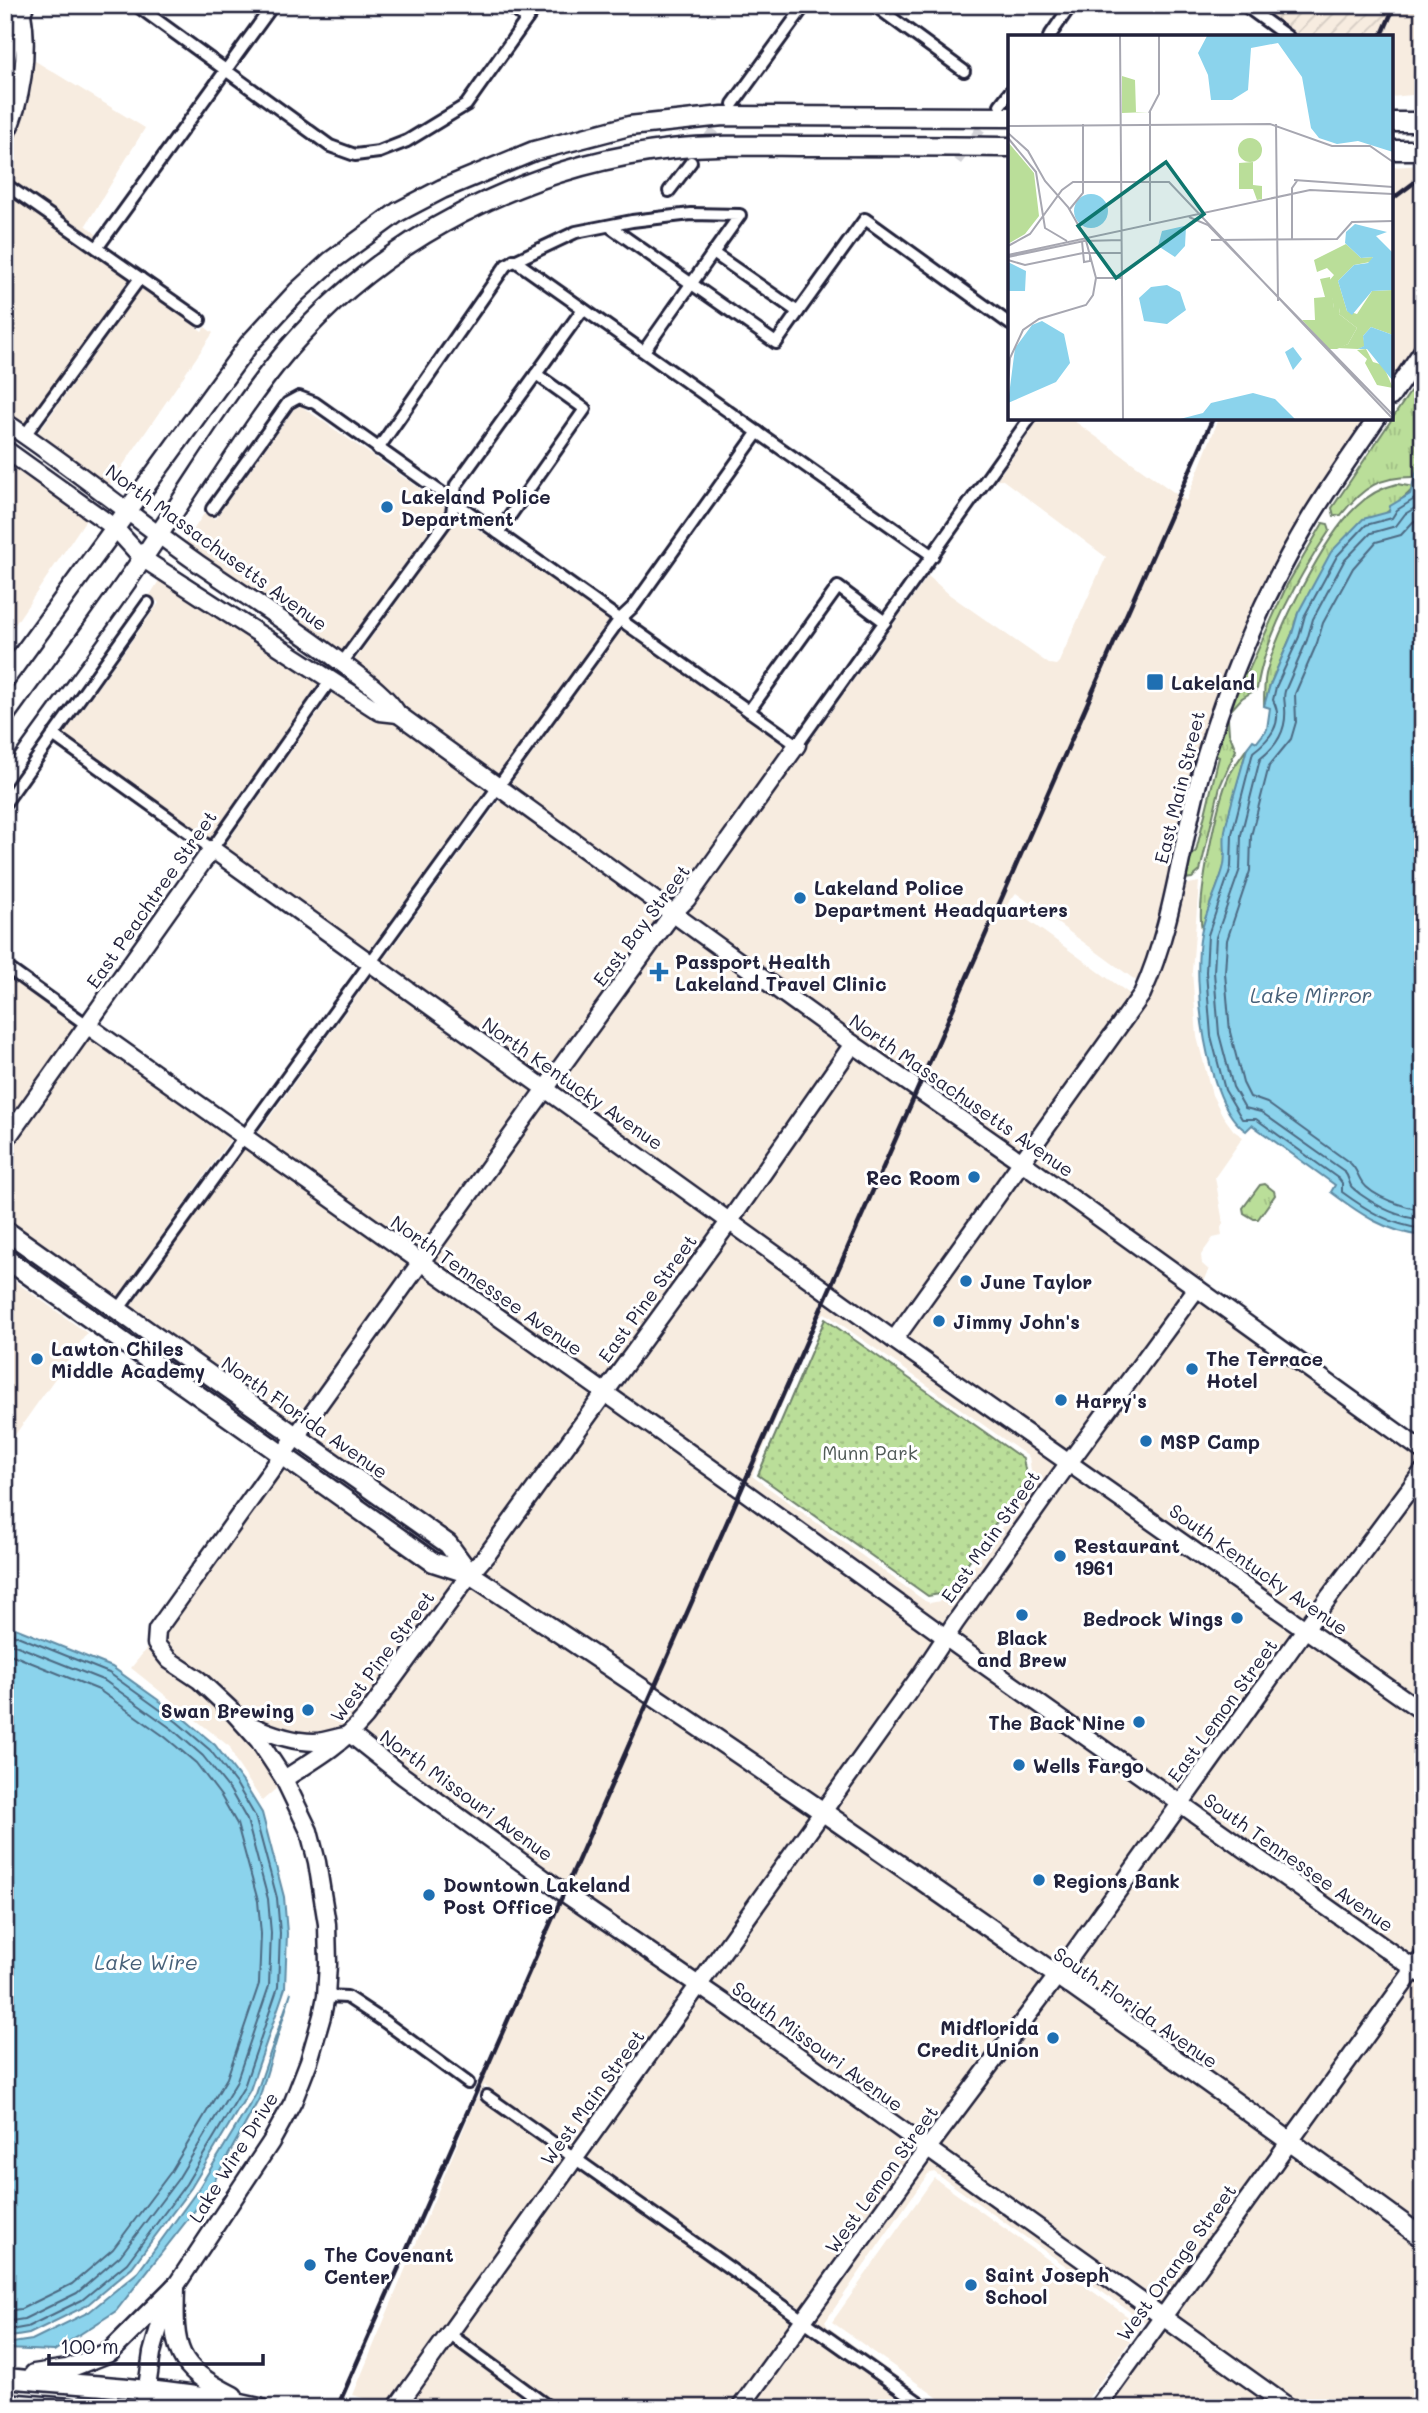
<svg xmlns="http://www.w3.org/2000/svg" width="1428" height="2413" viewBox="0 0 1428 2413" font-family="Mali,sans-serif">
	<defs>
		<pattern id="industrial-furrows" width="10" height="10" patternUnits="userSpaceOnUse" patternTransform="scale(1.75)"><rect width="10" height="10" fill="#f7ece0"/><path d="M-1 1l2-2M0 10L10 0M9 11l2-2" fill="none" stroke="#d3cac1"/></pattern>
		<pattern id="grass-tufts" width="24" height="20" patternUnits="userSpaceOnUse" patternTransform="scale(1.75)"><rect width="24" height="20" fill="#bade99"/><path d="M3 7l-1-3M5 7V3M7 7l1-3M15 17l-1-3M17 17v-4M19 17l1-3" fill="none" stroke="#a0be85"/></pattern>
		<pattern id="park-dots" width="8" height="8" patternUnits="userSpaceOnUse" patternTransform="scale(1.75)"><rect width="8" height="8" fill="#bade99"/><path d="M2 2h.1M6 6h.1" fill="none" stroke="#a0be85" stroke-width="1.8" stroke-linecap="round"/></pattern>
	</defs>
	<rect width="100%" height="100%" fill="#fff"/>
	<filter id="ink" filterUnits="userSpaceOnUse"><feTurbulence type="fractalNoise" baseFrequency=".0143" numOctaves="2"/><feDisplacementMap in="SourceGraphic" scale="14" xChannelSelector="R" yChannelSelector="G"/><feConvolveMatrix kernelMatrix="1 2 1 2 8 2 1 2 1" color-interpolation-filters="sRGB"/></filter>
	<g filter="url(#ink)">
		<g fill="#f7ece0" fill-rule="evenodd">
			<polygon points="1398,5 1423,5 1423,94 1391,97 1391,37 1385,37"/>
			<polygon points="32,59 145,128 86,225 97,235 95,237 5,175 5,154 16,133 23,111"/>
			<polygon points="1423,165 1423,336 1391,383 1391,167"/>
			<polygon points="5,193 129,279 24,425 5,413"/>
			<polygon points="142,288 202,331 205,327 213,333 109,486 37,434"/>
			<polygon points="301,406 445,506 444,510 340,653 303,625 266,602 184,544 205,512 215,519 294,409"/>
			<polygon points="1040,418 1070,418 1186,501 1219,418 1367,418 1306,508 1274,566 1251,612 1219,689 1196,759 1158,928 1148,961 1138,982 1016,893 1007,905 1131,995 1020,1152 858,1038 685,913 694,903 928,576 950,595 1049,664 1056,665 1059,662 1106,557 1003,480 997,479"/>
			<polygon points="15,465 87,518 5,639 5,478"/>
			<polygon points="459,516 609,620 497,775 406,710 406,707 402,706 391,691 353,663"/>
			<polygon points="160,579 319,683 210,838 64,734 159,603 150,595"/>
			<polygon points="622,630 786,746 681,893 672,903 510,785"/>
			<polygon points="333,692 376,718 399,723 488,787 367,953 223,848"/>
			<polygon points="502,797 662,914 542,1078 381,963"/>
			<polygon points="1199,882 1192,971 1197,1037 1212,1095 1223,1116 1234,1131 1243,1137 1215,1177 1223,1223 1221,1228 1222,1236 1213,1238 1201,1255 1202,1264 1209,1270 1203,1284 1034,1161 1153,993 1172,940 1184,885"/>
			<polygon points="676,924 842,1045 727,1210 556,1087"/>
			<polygon points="5,975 76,1026 5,1127"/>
			<polygon points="372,975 534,1090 417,1252 256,1136"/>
			<polygon points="89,1036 232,1137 116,1300 5,1221 5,1156"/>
			<polygon points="856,1055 1012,1164 892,1330 740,1221"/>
			<polygon points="547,1099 719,1223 601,1382 431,1262"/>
			<polygon points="245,1146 408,1264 294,1425 129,1309"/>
			<polygon points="1025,1173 1186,1289 1067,1451 906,1339"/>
			<path d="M732,1232l165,119 162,112 -116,163 -328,-235zM825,1313l204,144 4,27 -83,115 -20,4 -5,-2 -173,-125 67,-160z"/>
			<polygon points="5,1274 87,1333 5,1449"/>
			<polygon points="422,1274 592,1394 470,1561 307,1435"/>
			<polygon points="1198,1301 1233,1323 1421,1459 1304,1618 1081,1461"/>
			<polygon points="606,1403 935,1639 820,1802 482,1573"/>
			<polygon points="285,1466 457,1577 345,1727 314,1734 271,1726 248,1716 237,1705 174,1655 164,1643 165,1633"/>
			<polygon points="1072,1473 1295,1630 1178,1793 956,1636"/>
			<polygon points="1423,1485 1423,1703 1317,1627"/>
			<polygon points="473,1584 812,1814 695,1975 561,1881 361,1734"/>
			<polygon points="1309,1639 1423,1721 1423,1943 1412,1958 1192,1803"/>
			<polygon points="148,1647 147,1650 152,1651 194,1686 234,1724 234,1727 239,1729 253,1745 279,1786 262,1801 236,1762 230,1747 131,1668"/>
			<polygon points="948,1649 1170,1805 1055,1965 834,1811"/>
			<polygon points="1183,1814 1403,1970 1287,2131 1068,1975"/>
			<polygon points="825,1823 1046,1977 925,2139 708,1984"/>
			<polygon points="560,1898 686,1987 571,2148 485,2085 478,2094"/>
			<polygon points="1417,1979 1423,1984 1423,2229 1300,2140"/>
			<polygon points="1060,1987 1278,2142 1160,2307 938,2148"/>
			<polygon points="700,1996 916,2151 802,2309 585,2157"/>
			<polygon points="477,2097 563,2160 388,2406 353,2395"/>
			<polygon points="1292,2152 1423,2247 1423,2408 1303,2408 1174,2316"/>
			<polygon points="930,2160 1151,2318 1147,2324 934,2172 928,2174 825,2322 828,2327 942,2408 815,2319"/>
			<polygon points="576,2169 793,2321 730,2408 563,2408 459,2332"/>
			<polygon points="934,2178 1141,2326 1081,2408 952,2408 832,2322"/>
			<polygon points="1165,2328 1278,2408 1107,2408"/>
			<polygon points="806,2330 915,2408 751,2408"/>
			<polygon points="450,2344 538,2408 406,2408"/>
		</g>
		<polygon fill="url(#industrial-furrows)" points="1256,5 1398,5 1385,37 1300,37"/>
		<g fill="url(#grass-tufts)" stroke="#6e806a" stroke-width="2">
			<path d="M1423,373v75l-7,29c-36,-1 -53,10 -75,38l-7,1 -2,-8z"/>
			<path d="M1397,484l17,3c-2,4 -27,26 -31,28l-85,98 -6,21 -22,51 -6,21c0,-10 0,-22 2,-32 11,-43 57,-136 90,-167 12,-12 24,-19 41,-23z"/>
			<path d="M1323,523l5,1 2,6c-30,44 -65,106 -73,159l-15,9 -11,12 9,-32 8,-6 39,-87z"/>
			<polygon points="1226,718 1228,719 1229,733 1236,750 1220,786 1200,871 1192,878 1184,879 1189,859 1196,851 1219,757 1215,755"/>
			<path d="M1247,748l-22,85v32l-23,64c-6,-26 15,-127 27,-153 5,-10 12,-19 18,-28z"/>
			<polygon points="1265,1184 1274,1191 1275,1195 1258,1219 1254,1219 1244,1213 1243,1208 1260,1185"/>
		</g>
		<polygon fill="url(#park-dots)" stroke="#6e806a" stroke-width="2" points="825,1319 1023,1459 1027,1480 946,1593 928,1596 758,1475"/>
		<g fill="#8bd3ec" stroke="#618ca5" stroke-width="2">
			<path d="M1423,448v788c-37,-4 -63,-22 -92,-44l4,-7 -83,-60 -6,6c-41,-26 -54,-151 -45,-197 4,-22 16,-43 22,-65 4,-13 0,-25 2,-38 5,-27 15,-55 22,-83l6,-8 4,2 10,-13 3,-21 -6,-2 6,-21 22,-51 6,-21 33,-61 32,-33 26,-7 1,-6 20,-12z"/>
			<polygon points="5,1624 112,1667 182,1717 215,1745 243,1782 262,1813 284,1897 287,1933 285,1988 250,2090 191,2188 132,2267 86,2306 29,2334 5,2338"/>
			<polygon points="291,1992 259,2099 206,2196 116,2311 54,2351 5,2349 5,2344 32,2340 89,2312 138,2272 197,2191 256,2094"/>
		</g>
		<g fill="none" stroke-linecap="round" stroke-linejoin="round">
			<g stroke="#4c6982" stroke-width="2">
				<path d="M1423,481l-7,17 -19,12 -5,8 -26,7 -29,31 -32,59 -6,22 -23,50 -3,13c12,23 -4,40 -20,52l-21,82 -1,33 -23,68 -2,37 5,64 14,54 17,29h14l83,60 3,4v9c26,19 49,33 81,37"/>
				<path d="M1423,503l-18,11 -9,12 -25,7 -27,28 -31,58 -6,21 -22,51c-2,7 0,10 0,17 2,22 -8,38 -25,51l-19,76 -1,34 -24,68 -2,35 5,62 14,53 12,21 16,4 83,59c5,6 4,9 7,15 1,2 7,6 9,8 20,14 38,23 63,26"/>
				<path d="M1423,517l-10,5 -12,13 -25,7 -23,26 -30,55 -6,20 -22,51 1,28 -5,17 -22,27 -18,70 -1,35 -23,69 -2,33 5,59 13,51 7,14 17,6 83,60c7,6 7,12 12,19 10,15 44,26 61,28"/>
				<polyline points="5,1631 109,1673 177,1722 210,1750 237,1785 255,1816 277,1898 280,1933 278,1987 244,2087 186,2184 127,2263 82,2300 27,2327 5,2331"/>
				<polyline points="5,1641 105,1681 172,1729 203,1756 230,1790 247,1820 268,1899 271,1933 269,1986 236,2083 178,2179 120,2256 77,2293 24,2319 5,2322"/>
				<polyline points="5,1652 99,1690 165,1737 196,1763 221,1796 237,1824 258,1901 261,1934 259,1984 227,2078 170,2173 113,2249 72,2284 21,2309 5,2311"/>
			</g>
			<g stroke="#d3d3d8" stroke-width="10" stroke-dasharray="10 5" stroke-linecap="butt">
				<polyline points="957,161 991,116"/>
				<polyline points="691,162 725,115"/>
			</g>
			<g stroke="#22223b" stroke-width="16">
				<g id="street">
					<polyline points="136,5 330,146 355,155 379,152 407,141 466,105 537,5"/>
					<polyline points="508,5 527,19"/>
					<polyline points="874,5 964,71"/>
					<polyline points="1244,5 1288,37"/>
					<polyline points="1049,37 1071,5"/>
					<polyline points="733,104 805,5"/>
					<polyline points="1000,105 1010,92"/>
					<polyline points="5,184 200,320"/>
					<polyline points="669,191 691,162"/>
					<polyline points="609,226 776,343 798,312"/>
					<polyline points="97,248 273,5"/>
					<polyline points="514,260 933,556"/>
					<polyline points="644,351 713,253"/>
					<polyline points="25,435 140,278"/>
					<polyline points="378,449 506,265 576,232 632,221 691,214 740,215 713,253 798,312 865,219 1010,324"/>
					<polyline points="212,509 288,403 299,397 315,403 797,745 1030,418"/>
					<polyline points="498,533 585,409 536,374"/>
					<polyline points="342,663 452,513 456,485 583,309"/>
					<polyline points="749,711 838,587 885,622"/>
					<polyline points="53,735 212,849 330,681"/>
					<polyline points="5,803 148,603"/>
					<polyline points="5,966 87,1025"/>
					<polyline points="118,1310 620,619 634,606 758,432"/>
					<polyline points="326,1996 347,1997 385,2022 468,2083"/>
					<polyline points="487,2096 927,2408"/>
					<polyline points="448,2333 550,2408"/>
				</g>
			</g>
			<g stroke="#22223b" stroke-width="21">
				<g id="secondary">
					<polyline points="5,69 13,26 24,9"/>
					<path d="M5,136c17,-33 24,-86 17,-122"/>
					<polyline points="1391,397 1423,350"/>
					<path d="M5,422c67,44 128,96 194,142 47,32 95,63 140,97 22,17 44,30 59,53l455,330 180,126 390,281"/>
					<polyline points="5,449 115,528 142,558 380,712 398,714"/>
					<polyline points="87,1025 742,1490 959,1647 1423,1975"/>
					<polyline points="5,1141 212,849 894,1340 1423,1712"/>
					<path d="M894,1340l248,-346c34,-75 39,-158 63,-236 25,-83 59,-163 104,-238 21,-35 45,-68 68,-102"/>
					<path d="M248,1724c20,9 43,18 66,18 11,0 23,-5 34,-7"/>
					<polyline points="350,1734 403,1776 564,1893 723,2002 1290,2408"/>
					<path d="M284,1779c30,-19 58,-35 81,-62l105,-143 19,-22 240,-330 124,-178"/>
					<polyline points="144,2408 152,2353 162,2317 175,2287 271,2142 293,2102 309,2061 322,2016 326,1996 328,1964 327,1924 317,1862 309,1831 284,1779 259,1741 232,1711 199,1680 169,1660 156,1644 157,1630 532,1107 673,913 687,899 797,745"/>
					<polyline points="396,2408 922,1673 955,1623 1060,1475 1197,1288"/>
					<polyline points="740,2408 927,2149 1057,1976 1306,1628 1423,1471"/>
					<polyline points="1097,2408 1423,1957"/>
				</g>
			</g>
			<g stroke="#22223b" stroke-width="23">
				<g id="primary">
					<polyline points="1391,122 1423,122"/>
					<polyline points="1391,150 1423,150"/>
					<polyline points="5,679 249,344 297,292 331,261 398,212 442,189 534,151 629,126 723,116 1010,117"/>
					<path d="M5,750c52,-73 107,-144 156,-219 42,-61 80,-126 128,-183 95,-110 238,-183 382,-199 47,-5 94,-3 141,-3 66,0 132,0 198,1"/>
					<polyline points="5,1230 448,1544 470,1574"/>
					<path d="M5,1258l428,304 37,12c323,212 640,436 953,664"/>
					<path d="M175,2287c-2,62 0,80 58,109"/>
					<polyline points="34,2374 67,2369 110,2352 175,2287"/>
					<path d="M5,2378c85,8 172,10 254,30"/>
					<polyline points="5,2403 70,2408"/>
				</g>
			</g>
			<use href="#street" stroke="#fff" stroke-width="10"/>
			<use href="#secondary" stroke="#fff" stroke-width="16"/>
			<use href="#primary" stroke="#fff" stroke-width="18"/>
			<g stroke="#22223b" stroke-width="4.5">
				<polyline points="1381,37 1395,5"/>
				<polyline points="1391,200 1423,176"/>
				<polyline points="337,2408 1213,418"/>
			</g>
		</g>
	</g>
	<g fill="#1f6fb2" stroke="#fff" stroke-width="2.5">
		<circle cx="387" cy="507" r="7"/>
		<rect x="1146" y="673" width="18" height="18" rx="3.5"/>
		<circle cx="800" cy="898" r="7"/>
		<path d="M655.5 961.5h7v7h7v7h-7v7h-7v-7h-7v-7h7z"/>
		<circle cx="974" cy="1177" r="7"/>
		<circle cx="966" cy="1281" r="7"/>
		<circle cx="939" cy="1321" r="7"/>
		<circle cx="37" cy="1359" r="7"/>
		<circle cx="1192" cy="1369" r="7"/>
		<circle cx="1061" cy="1400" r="7"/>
		<circle cx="1146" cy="1441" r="7"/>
		<circle cx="1060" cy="1556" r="7"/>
		<circle cx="1022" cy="1615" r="7"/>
		<circle cx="1237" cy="1618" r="7"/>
		<circle cx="308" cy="1710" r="7"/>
		<circle cx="1139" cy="1722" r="7"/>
		<circle cx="1019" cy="1765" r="7"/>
		<circle cx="1039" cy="1880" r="7"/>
		<circle cx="429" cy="1895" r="7"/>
		<circle cx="1053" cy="2038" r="7"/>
		<circle cx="310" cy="2265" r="7"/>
		<circle cx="971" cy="2285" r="7"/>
	</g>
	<g text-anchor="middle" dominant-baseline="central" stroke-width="6" stroke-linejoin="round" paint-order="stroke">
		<g font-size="19" font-weight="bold" fill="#22223b" stroke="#fff" text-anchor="start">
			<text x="401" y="496">Lakeland Police<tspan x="401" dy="22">Department</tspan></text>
			<text x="1171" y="682">Lakeland</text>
			<text x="814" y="887">Lakeland Police<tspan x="814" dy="22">Department Headquarters</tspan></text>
			<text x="675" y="961">Passport Health<tspan x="675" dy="22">Lakeland Travel Clinic</tspan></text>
			<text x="960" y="1177" text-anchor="end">Rec Room</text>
			<text x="980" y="1281">June Taylor</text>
			<text x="953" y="1321">Jimmy John's</text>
			<text x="51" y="1348">Lawton Chiles<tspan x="51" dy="22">Middle Academy</tspan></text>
			<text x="1206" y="1358">The Terrace<tspan x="1206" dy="22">Hotel</tspan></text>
			<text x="1075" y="1400">Harry's</text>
			<text x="1160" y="1441">MSP Camp</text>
			<text x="1074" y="1545">Restaurant<tspan x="1074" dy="22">1961</tspan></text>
			<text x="1223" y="1618" text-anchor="end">Bedrock Wings</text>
			<text x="1022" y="1637" text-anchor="middle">Black<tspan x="1022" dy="22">and Brew</tspan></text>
			<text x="294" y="1710" text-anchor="end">Swan Brewing</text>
			<text x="1125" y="1722" text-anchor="end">The Back Nine</text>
			<text x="1033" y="1765">Wells Fargo</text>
			<text x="1053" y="1880">Regions Bank</text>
			<text x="443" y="1884">Downtown Lakeland<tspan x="443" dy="22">Post Office</tspan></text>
			<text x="1039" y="2027" text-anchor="end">Midflorida<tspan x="1039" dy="22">Credit Union</tspan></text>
			<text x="324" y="2254">The Covenant<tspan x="324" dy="22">Center</tspan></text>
			<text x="985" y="2274">Saint Joseph<tspan x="985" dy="22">School</tspan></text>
		</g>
		<g font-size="19" fill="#22223b" stroke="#fff">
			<text transform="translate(217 547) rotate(36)">North Massachusetts Avenue</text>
			<text transform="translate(1179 787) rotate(-76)">East Main Street</text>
			<text transform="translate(151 899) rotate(-55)">East Peachtree Street</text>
			<text transform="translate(641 925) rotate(-53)">East Bay Street</text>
			<text transform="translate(573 1083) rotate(35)">North Kentucky Avenue</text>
			<text transform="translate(962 1095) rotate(35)">North Massachusetts Avenue</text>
			<text transform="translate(487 1285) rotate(35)">North Tennessee Avenue</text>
			<text transform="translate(647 1298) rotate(-54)">East Pine Street</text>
			<text transform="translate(305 1417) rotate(35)">North Florida Avenue</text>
			<text transform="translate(990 1536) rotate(-55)">East Main Street</text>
			<text transform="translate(1259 1569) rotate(35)">South Kentucky Avenue</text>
			<text transform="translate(382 1656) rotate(-53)">West Pine Street</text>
			<text transform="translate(1222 1710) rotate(-54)">East Lemon Street</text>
			<text transform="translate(467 1795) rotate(36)">North Missouri Avenue</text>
			<text transform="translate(1299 1862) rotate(35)">South Tennessee Avenue</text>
			<text transform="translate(1136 2007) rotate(35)">South Florida Avenue</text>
			<text transform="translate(818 2046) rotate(36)">South Missouri Avenue</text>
			<text transform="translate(592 2097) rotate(-54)">West Main Street</text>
			<text transform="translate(233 2157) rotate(-58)">Lake Wire Drive</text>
			<text transform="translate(881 2179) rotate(-54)">West Lemon Street</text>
			<text transform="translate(1176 2262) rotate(-54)">West Orange Street</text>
		</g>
		<g font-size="19" fill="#505a57" stroke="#fff">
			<text x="870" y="1452">Munn Park</text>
		</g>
		<g font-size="21" font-style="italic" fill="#476079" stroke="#fff">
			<text x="1311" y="994">Lake Mirror</text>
			<text x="146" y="1961">Lake Wire</text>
		</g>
	</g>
	<g transform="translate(1008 35)">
		<rect width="385" height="385" fill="#fff"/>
		<path d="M338,209l15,14 12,-1 -3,5 -16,3 -16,16 9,30 10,3 15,-23 21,-1v45l-22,-8 -8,9 2,10 -7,3 -21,-1 11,-4 9,-16 -18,-14 1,-6h-6l-5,-27 5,-6 -7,-7 -10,4 -3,-12z" fill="#bade99"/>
		<path d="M358,314l7,13 10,3 10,23 -16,-3 -12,-22 2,-4 -10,-9z" fill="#bade99"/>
		<path d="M230 115a12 12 0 1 1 24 0a12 12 0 1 1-24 0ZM245,127v23l9,1v13l-5,1 -4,-11h-14v-26z" fill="#bade99"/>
		<path d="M114,41l13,4 1,32h13l10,-18 -10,18 -27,1zM0,107l26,31 5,43 -14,18 -17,10zM322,242l4,31h6l-1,6 18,14 -9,16 -11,5h-8l-27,-29h13l-1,-22 11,-1 -5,-18z" fill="#bade99"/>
		<path d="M199,1h186v116l-35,-11 -21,3 -18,-6 -8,-10 -9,-51 -24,-34 -27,5 -3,42 -16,10h-21l-3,-25 -10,-22zM66 176a17 17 0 1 1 34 0a17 17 0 1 1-34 0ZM185,189l-7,3 -1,19 -10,11 -17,-11 4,-15zM347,189l32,8 -11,4 17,17v37l-21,1 -20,24 -5,-4 -9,-30 16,-16 14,-2 5,-6 -12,1 -16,-15 1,-11zM0,227l18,9 -1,20h-17zM159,250l13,7 6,18 -19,14 -23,-3 -5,-23 12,-11zM34,286l22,13 6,29 -14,19 -48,21 7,-55 17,-23zM363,292l22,8v46l-26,-32h-9l6,-3 -1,-10zM285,312l9,12 -9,11 -8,-18zM245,358l22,6 20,20h-115l23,-6 8,-10z" fill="#8bd3ec"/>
		<path fill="none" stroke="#a7a7b1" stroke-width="2" d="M112,1l3,383M142,76v110M141,78l10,-19v-58M268,89l2,177M0,91l262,-2 62,22h38l23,16M0,98l20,18 17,30 23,26 17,30 11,41 -3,17 -7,10 -47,14 -16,11 -13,28 -2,25M0,103l28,34 9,56 22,13M286,145l99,7M61,175l14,-17v-69M181,182l19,8 185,190M284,204v-51l5,-7M203,205l126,-1 15,-17 41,-1M74,206l2,21 6,-1v-5M0,211l22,-12 32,-44 11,-8h96l224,237M0,220l302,-65 83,4M0,222l76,-16 37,-1M0,225l17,5 58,-12h39M87,243h27"/>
		<path fill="#0f766e" fill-opacity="0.15" stroke="#0f766e" stroke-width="3.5" d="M158,127l38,52 -88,64 -38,-52z"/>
		<rect width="385" height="385" fill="none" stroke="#22223b" stroke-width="3.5"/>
	</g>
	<rect width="1428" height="2413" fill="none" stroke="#fff" stroke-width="28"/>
	<rect x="14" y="14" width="1400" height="2385" fill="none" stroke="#22223b" stroke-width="2.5" filter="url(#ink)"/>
	<path d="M49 2354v10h214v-10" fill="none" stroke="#22223b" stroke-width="3.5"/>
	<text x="60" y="2354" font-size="21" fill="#22223b" stroke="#ffffff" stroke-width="5" paint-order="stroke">100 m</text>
</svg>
